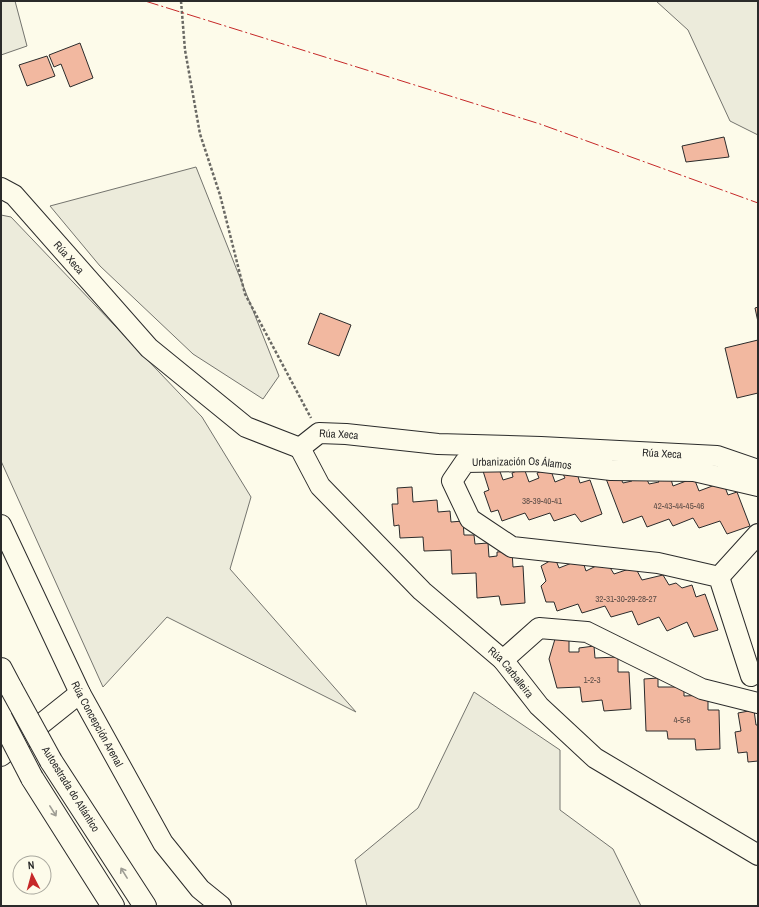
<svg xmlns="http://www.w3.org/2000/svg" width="759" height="907" viewBox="0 0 759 907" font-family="'Archivo Narrow',sans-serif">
	<rect width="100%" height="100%" fill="#fdfbea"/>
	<g fill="#ecebdb" stroke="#74746e">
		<polygon points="1,1 15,1 27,46 1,55"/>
		<polygon points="656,1 758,1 758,135 730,121 688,30"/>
		<polygon points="196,167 279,376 263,399 193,354 100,266 50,206"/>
		<polygon points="1,215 11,217 202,417 251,497 230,569 356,712 167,617 103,687 1,461"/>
		<polygon points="474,692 560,750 560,810 613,849 641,906 367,906 355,860 418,808"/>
	</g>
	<g fill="#f2b8a0" stroke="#2b2b2b">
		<polygon points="80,43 93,78 70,87 61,64 54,67 49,55"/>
		<polygon points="47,56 55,76 27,86 19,65"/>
		<polygon points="724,137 729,157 686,162 682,146"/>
		<polygon points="758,307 758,322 755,308"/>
		<polygon points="320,313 351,325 339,356 308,344"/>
		<polygon points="758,340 758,393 737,398 725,348"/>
		<polygon points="498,466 503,480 513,477 512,473 524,468 529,482 539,478 537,473 550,468 555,482 565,478 563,474 576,470 580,483 590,480 602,514 581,522 575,514 554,521 550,513 529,520 525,513 502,521 498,510 491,512 484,492 489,490 483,471"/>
		<polygon points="618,473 623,483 632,481 631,477 644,473 649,484 659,482 656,477 669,473 673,486 694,478 699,491 723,482 728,495 737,492 750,526 727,534 720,521 699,528 693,518 673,526 669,519 647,527 642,516 623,523 605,476"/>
		<polygon points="412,487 413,502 437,500 438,512 450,511 451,522 463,521 464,535 474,535 475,544 488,543 489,557 497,556 497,552 512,551 513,567 523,566 525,603 501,605 499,596 477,598 476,573 452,574 451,550 424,551 423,537 400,538 399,525 394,526 392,504 398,504 397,488"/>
		<polygon points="555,558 559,568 582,559 586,571 606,561 614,574 635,567 642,580 663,575 669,585 676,583 682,588 692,585 696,597 705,594 718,630 694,637 687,622 667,631 659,617 638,625 632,611 611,617 605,606 582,613 578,604 557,611 554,602 546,602 541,586 546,581 541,566"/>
		<polygon points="569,638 569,652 579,652 579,648 594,646 595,658 618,657 618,672 629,672 631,709 604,711 602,700 582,702 580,687 557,688 549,659 555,639"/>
		<polygon points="658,678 658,687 684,687 684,696 708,695 708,710 719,710 720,749 696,750 695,739 668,739 667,731 646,731 644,679"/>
		<polygon points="754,710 756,725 758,725 758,761 748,762 747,752 738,753 735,732 741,731 738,713"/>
	</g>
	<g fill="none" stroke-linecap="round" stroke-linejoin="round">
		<g stroke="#2b2b2b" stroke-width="22">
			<g id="minor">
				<path id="s1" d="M1,188l13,7 135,153 97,79 54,21"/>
				<path id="s2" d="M300,448l20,38 102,105 81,69 36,46 56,52 163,97"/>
				<path id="s3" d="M300,448l19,-15 27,1 92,10 103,3 176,9 41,14"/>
				<path id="s4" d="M1,525l79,168 83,150 37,46 21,17"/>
				<polyline points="719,577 758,534"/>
				<polyline points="503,660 539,628 587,632 702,689 758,703"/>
				<path id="s5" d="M751,676l-32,-99 -61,-14 -146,-16 -42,-28 -18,-38 13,-19 70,-1 76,9 83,1 64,15"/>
				<polyline points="1,756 80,693"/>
			</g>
		</g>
		<g stroke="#2b2b2b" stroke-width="24">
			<g id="highway">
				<polyline points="1,669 11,688"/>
				<polyline points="51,761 145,906"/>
				<polyline points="32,778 113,906"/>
			</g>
		</g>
		<polyline stroke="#6a6964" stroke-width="2.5" stroke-dasharray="3 2" stroke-linecap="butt" points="181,1 185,50 200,134 220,195 245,294 311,418"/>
		<use href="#minor" stroke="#fdfbea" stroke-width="20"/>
		<use href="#highway" stroke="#fdfbea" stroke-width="22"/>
		<g stroke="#2b2b2b" stroke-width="24" stroke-linecap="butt">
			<g id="highway-bridge">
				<polyline points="11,688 51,761"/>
				<polyline points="1,718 32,778"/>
			</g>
		</g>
		<use href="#highway-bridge" stroke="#fdfbea" stroke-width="22"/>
		<polyline stroke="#c62828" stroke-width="1" stroke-dasharray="14 3 2 3" stroke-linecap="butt" points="145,1 540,124 758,203"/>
	</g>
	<defs><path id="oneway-shaft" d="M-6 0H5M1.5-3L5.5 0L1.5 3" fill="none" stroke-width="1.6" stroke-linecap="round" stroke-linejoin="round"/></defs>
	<g stroke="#9e9d94">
		<use href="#oneway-shaft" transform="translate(53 811) rotate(58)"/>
		<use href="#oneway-shaft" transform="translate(124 873) rotate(-122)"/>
	</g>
	<g text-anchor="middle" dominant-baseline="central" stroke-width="3" stroke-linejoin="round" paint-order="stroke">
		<g font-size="9" fill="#5d4e48">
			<text x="542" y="501">38-39-40-41</text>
			<text x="679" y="506">42-43-44-45-46</text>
			<text x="626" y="599">32-31-30-29-28-27</text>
			<text x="592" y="680">1-2-3</text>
			<text x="682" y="720">4-5-6</text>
		</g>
		<g font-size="11" fill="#2b2b2b" stroke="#fdfbea">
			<text stroke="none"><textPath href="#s1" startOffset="98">Rúa Xeca</textPath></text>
			<text stroke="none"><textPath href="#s3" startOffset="44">Rúa Xeca</textPath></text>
			<text stroke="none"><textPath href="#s3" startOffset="368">Rúa Xeca</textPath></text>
			<text stroke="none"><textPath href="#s5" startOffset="486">Urbanización Os Álamos</textPath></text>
			<text stroke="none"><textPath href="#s2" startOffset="310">Rúa Carballeira</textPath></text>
			<text stroke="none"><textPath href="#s4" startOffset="221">Rúa Concepción Arenal</textPath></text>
			<text transform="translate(71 789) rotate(58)">Autoestrada do Atlántico</text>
		</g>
	</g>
	<rect width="759" height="907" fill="none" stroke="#2b2b2b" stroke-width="4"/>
	<g transform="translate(32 875) rotate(354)"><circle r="19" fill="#fdfbea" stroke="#a9a89e"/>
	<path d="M0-3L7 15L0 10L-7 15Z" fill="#c62828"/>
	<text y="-6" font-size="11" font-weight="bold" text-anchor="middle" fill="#2b2b2b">N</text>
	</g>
</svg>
